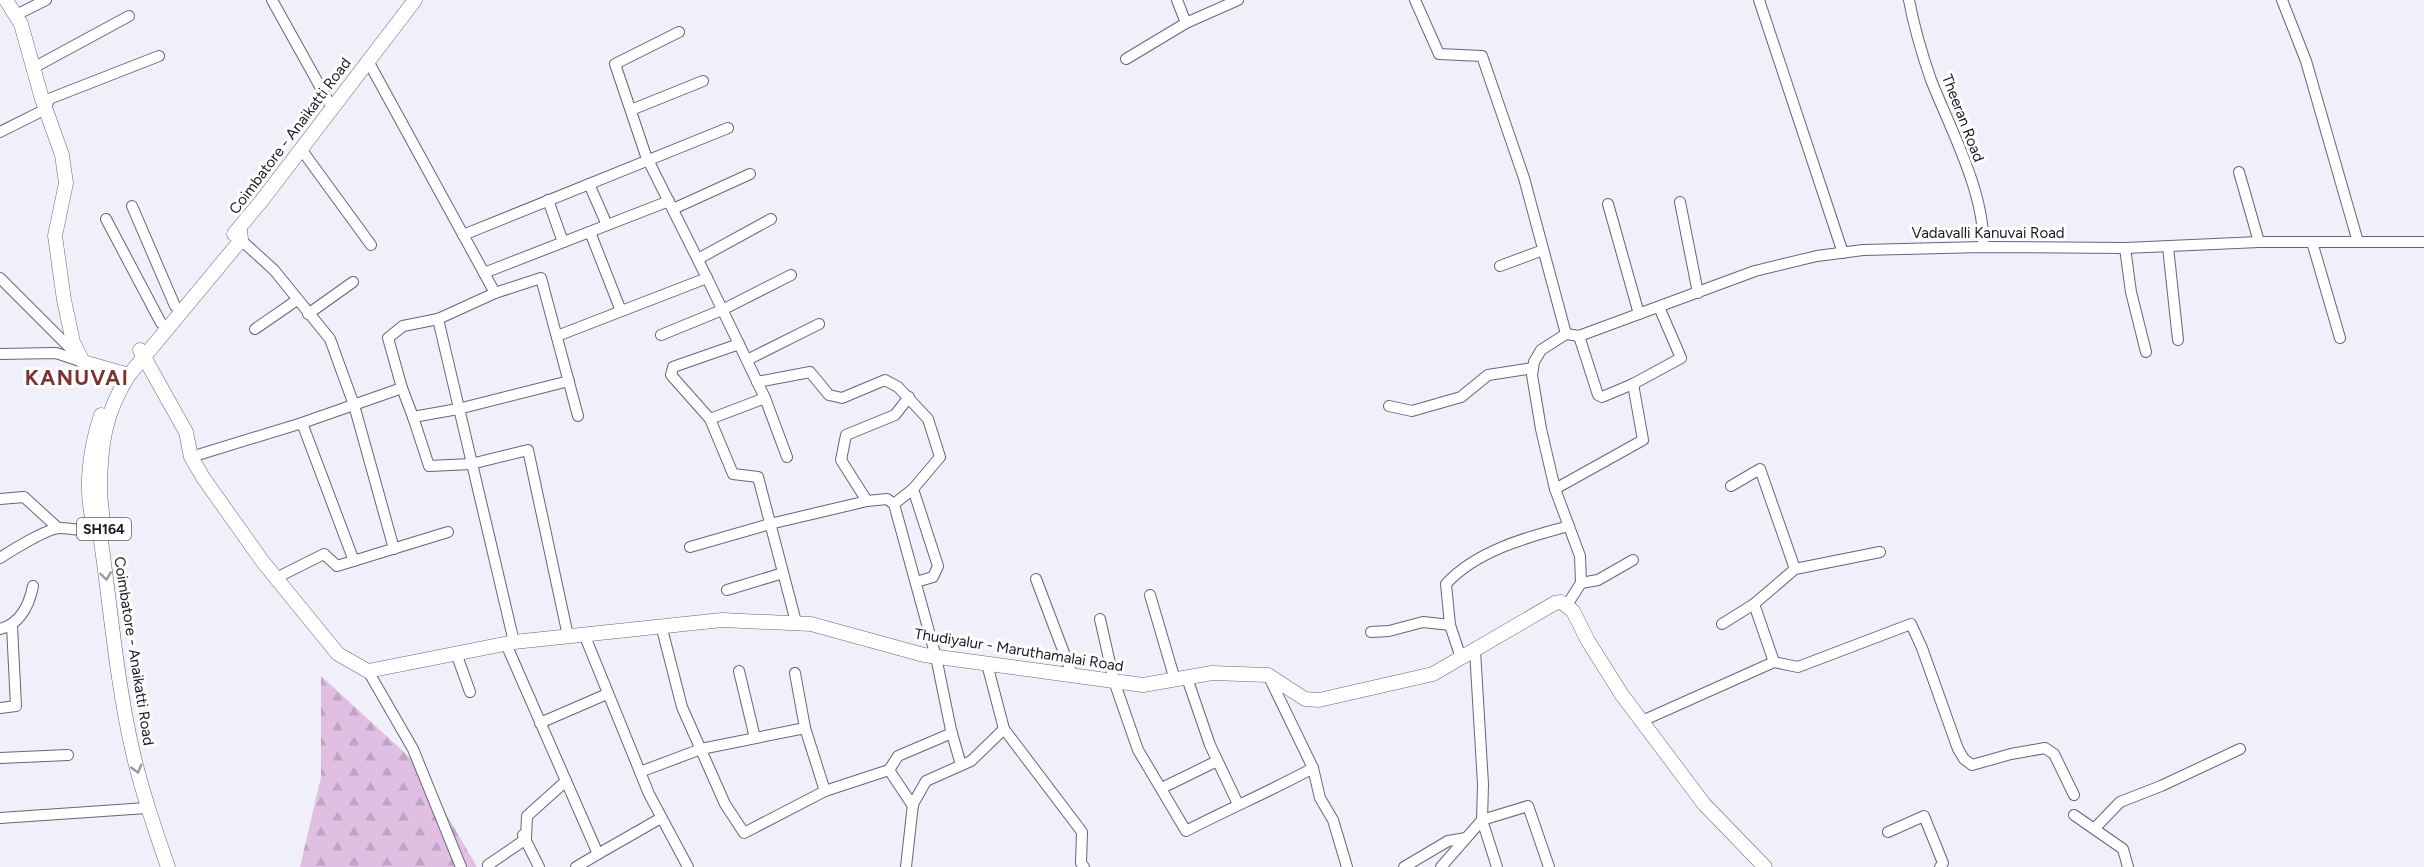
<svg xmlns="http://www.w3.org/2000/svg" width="2424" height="867" viewBox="0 0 2424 867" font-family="Figtree,sans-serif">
	<defs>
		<pattern id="forest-firs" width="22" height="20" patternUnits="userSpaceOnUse" patternTransform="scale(1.5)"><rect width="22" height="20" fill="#e0bfe2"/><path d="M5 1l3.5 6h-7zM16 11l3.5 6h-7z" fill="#c0a4c2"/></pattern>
	</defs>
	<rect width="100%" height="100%" fill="#f0f0fb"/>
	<polygon fill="url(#forest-firs)" points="321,676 417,764 477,867 300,867 321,777"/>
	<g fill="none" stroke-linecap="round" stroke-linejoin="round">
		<g stroke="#65657c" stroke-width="12">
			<g id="minor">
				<polyline points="272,0 332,108"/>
				<polyline points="1177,0 1186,23"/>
				<polyline points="1415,0 1439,54 1482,56 1524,178 1566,334"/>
				<polyline points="1759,0 1843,253"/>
				<path d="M1909,0c5,27 13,54 22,80 19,48 55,115 52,167"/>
				<polyline points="2282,0 2306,61 2358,242"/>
				<polyline points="16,15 46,0"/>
				<polyline points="1126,59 1186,23 1238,0"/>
				<polyline points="368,61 495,293 438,319 514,642"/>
				<polyline points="33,68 129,16"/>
				<polyline points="631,110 703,81"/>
				<polyline points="0,132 46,109 49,99 159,56"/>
				<polyline points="301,149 371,245"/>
				<polyline points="2239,172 2259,242"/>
				<polyline points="589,184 607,225"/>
				<polyline points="548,200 563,242"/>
				<polyline points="1680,202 1698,293"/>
				<polyline points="1608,204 1639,314"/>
				<polyline points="132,206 175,306"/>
				<polyline points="673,209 750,174"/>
				<polyline points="106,219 161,323"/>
				<polyline points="590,232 621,311"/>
				<polyline points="463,235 728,128"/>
				<polyline points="241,240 274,270 330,339 354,405 394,549"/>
				<polyline points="2312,242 2340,338"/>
				<polyline points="2168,247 2178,340"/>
				<polyline points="2125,248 2131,292 2146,352"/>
				<polyline points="698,259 771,219"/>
				<polyline points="1500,266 1543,250"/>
				<polyline points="484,273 669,201"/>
				<polyline points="0,278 77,355"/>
				<polyline points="707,278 765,398 787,457"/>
				<polyline points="495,293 541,278 578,416"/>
				<polyline points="308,314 353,282"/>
				<polyline points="255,329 297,300"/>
				<polyline points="1566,334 1579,336 1755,271 1817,256 1863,250 1983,247 2125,248 2259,242 2424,242"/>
				<polyline points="1566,334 1541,350 1534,362 1532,375 1541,429 1555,489 1580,556 1581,583 1567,605"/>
				<polyline points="661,335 722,310 791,275"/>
				<polyline points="557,336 707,278 646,156 615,64 679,32"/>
				<polyline points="1579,336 1598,395 1602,397 1633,384 1681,358 1659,307"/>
				<polyline points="739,344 673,367 671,375 710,419 733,474 758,477 796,622"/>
				<polyline points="0,354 56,353 80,361"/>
				<polyline points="747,360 819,324"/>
				<polyline points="757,382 810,372 829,395 842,398 885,380 898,387 928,419 940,457 913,489 894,504"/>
				<polyline points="402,388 388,338 403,326 438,319"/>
				<polyline points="1389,406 1412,411 1461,397 1488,375 1533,368"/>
				<polyline points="413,417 429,466 471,464 528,450 568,636"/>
				<polyline points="710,419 765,398"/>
				<polyline points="302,423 354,561"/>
				<polyline points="191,457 302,423 402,388 413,417 458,409 569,381"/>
				<polyline points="1731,486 1760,469 1795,569"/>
				<polyline points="913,489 938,566 933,577 916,582"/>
				<polyline points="1555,489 1643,440 1633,384"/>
				<polyline points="0,499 24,497 58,528"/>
				<polyline points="867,501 841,460 846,435 895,415 909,397"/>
				<polyline points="690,547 770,524 867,501 887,499 894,504 936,657 951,730 961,765"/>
				<path d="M0,558c12,-8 48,-30 60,-30 15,0 29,5 44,4"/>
				<polyline points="276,578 324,554 337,566 448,532"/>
				<polyline points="1036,579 1072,674"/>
				<polyline points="1581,583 1598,580 1633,560"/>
				<polyline points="727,590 783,573"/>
				<polyline points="1150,595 1175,680"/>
				<polyline points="1754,604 1774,662"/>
				<path d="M1100,619l14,62 24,69 48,81c42,-22 85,-40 127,-63"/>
				<polyline points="1722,624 1754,604 1795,569 1880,552"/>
				<path d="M0,629c20,-5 29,-23 33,-43"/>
				<polyline points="1371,632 1389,631 1423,622 1450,625"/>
				<polyline points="584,634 649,794 688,867"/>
				<polyline points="506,644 598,854 576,867"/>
				<polyline points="456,653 470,692"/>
				<path d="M1461,658l-11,-33 -4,-41c30,-33 81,-47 123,-58"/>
				<polyline points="987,664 1004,729 1082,832 1081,863 1084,867"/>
				<polyline points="368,671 413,749 461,867"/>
				<polyline points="739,671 755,738"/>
				<polyline points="795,673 805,728"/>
				<polyline points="1268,675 1313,768 1320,798 1333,820 1347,867"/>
				<polyline points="1187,678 1210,745 1238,804"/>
				<polyline points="0,708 16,706 12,626"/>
				<polyline points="1642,721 1774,662 1798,667 1911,624 1922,648 1958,749 1964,759 1972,765 2011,754 2045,748 2054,754 2074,795"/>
				<polyline points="540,723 607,694"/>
				<polyline points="0,758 68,755"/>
				<polyline points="889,770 913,806"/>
				<polyline points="640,772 701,749 805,728 825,791 744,833 725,804 682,707 661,625"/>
				<polyline points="1162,788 1217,761"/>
				<polyline points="825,791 889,770 898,756 952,733"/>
				<polyline points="2074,815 2123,849 2128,867"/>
				<polyline points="0,818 147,808"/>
				<polyline points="2094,829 2120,802 2161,786 2240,749"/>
				<polyline points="1888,832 1924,816 1943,863 1940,867"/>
				<polyline points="523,835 539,867"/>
				<polyline points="598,854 661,818"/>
				<polyline points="489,867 488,865 526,839 527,816 566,781"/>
				<polyline points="906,867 913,804 926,781 971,761 1004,729"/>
				<polyline points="1404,867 1448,841 1466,838"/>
				<polyline points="1441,867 1482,820 1483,784 1475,650"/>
				<polyline points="1497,867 1482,820 1528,806 1549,867"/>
			</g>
		</g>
		<g stroke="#65657c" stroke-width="15">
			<g id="major">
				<polyline points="6,0 21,24 42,99 62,155 66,183 55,236 64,300 73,342 83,362 129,375"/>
				<polyline points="234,234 263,199 415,0"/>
				<polyline points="140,350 186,432 191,457 204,479 263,562 338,654 368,671 514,642 722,620 811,624 924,655 1143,685 1212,673 1268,675 1305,699 1319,700 1433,674 1555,603 1561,602 1573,611 1588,641 1622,695 1704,804 1765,867"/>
				<path d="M97,534c-14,-37 -8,-83 4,-119"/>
				<path d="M168,867c-13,-37 -26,-75 -35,-114 -16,-69 -22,-141 -32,-212 5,-17 -1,-34 -1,-51 0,-44 5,-78 29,-115l112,-135 -1,-11"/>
			</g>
		</g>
		<use href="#minor" stroke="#fff" stroke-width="10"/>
		<use href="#major" stroke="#fff" stroke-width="14"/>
	</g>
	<defs><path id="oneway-chevron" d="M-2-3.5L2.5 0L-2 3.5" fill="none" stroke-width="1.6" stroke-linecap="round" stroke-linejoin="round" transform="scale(1.5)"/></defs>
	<g stroke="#98989c">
		<use href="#oneway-chevron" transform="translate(106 576) rotate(82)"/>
		<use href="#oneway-chevron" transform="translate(137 769) rotate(75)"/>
	</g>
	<g text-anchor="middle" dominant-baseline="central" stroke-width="6" stroke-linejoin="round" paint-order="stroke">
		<rect fill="#fefefe" stroke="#5e5e64" stroke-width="1.5" x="77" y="518" width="54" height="22" rx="4.5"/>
		<g font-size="14" font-weight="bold" fill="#191922">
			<text x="104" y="529">SH164</text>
		</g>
		<g font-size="15" fill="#191922" stroke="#fefefe">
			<text transform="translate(1963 118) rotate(69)">Theeran Road</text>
			<text transform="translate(290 136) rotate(-53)">Coimbatore - Anaikatti Road</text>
			<text x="1988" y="233">Vadavalli Kanuvai Road</text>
			<text transform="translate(1019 650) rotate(9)">Thudiyalur - Maruthamalai Road</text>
			<text transform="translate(134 651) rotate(81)">Coimbatore - Anaikatti Road</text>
		</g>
		<g font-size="21" font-weight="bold" letter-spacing="1.5" fill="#7a3331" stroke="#fefefe">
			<text x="77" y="377">KANUVAI</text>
		</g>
	</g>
</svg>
